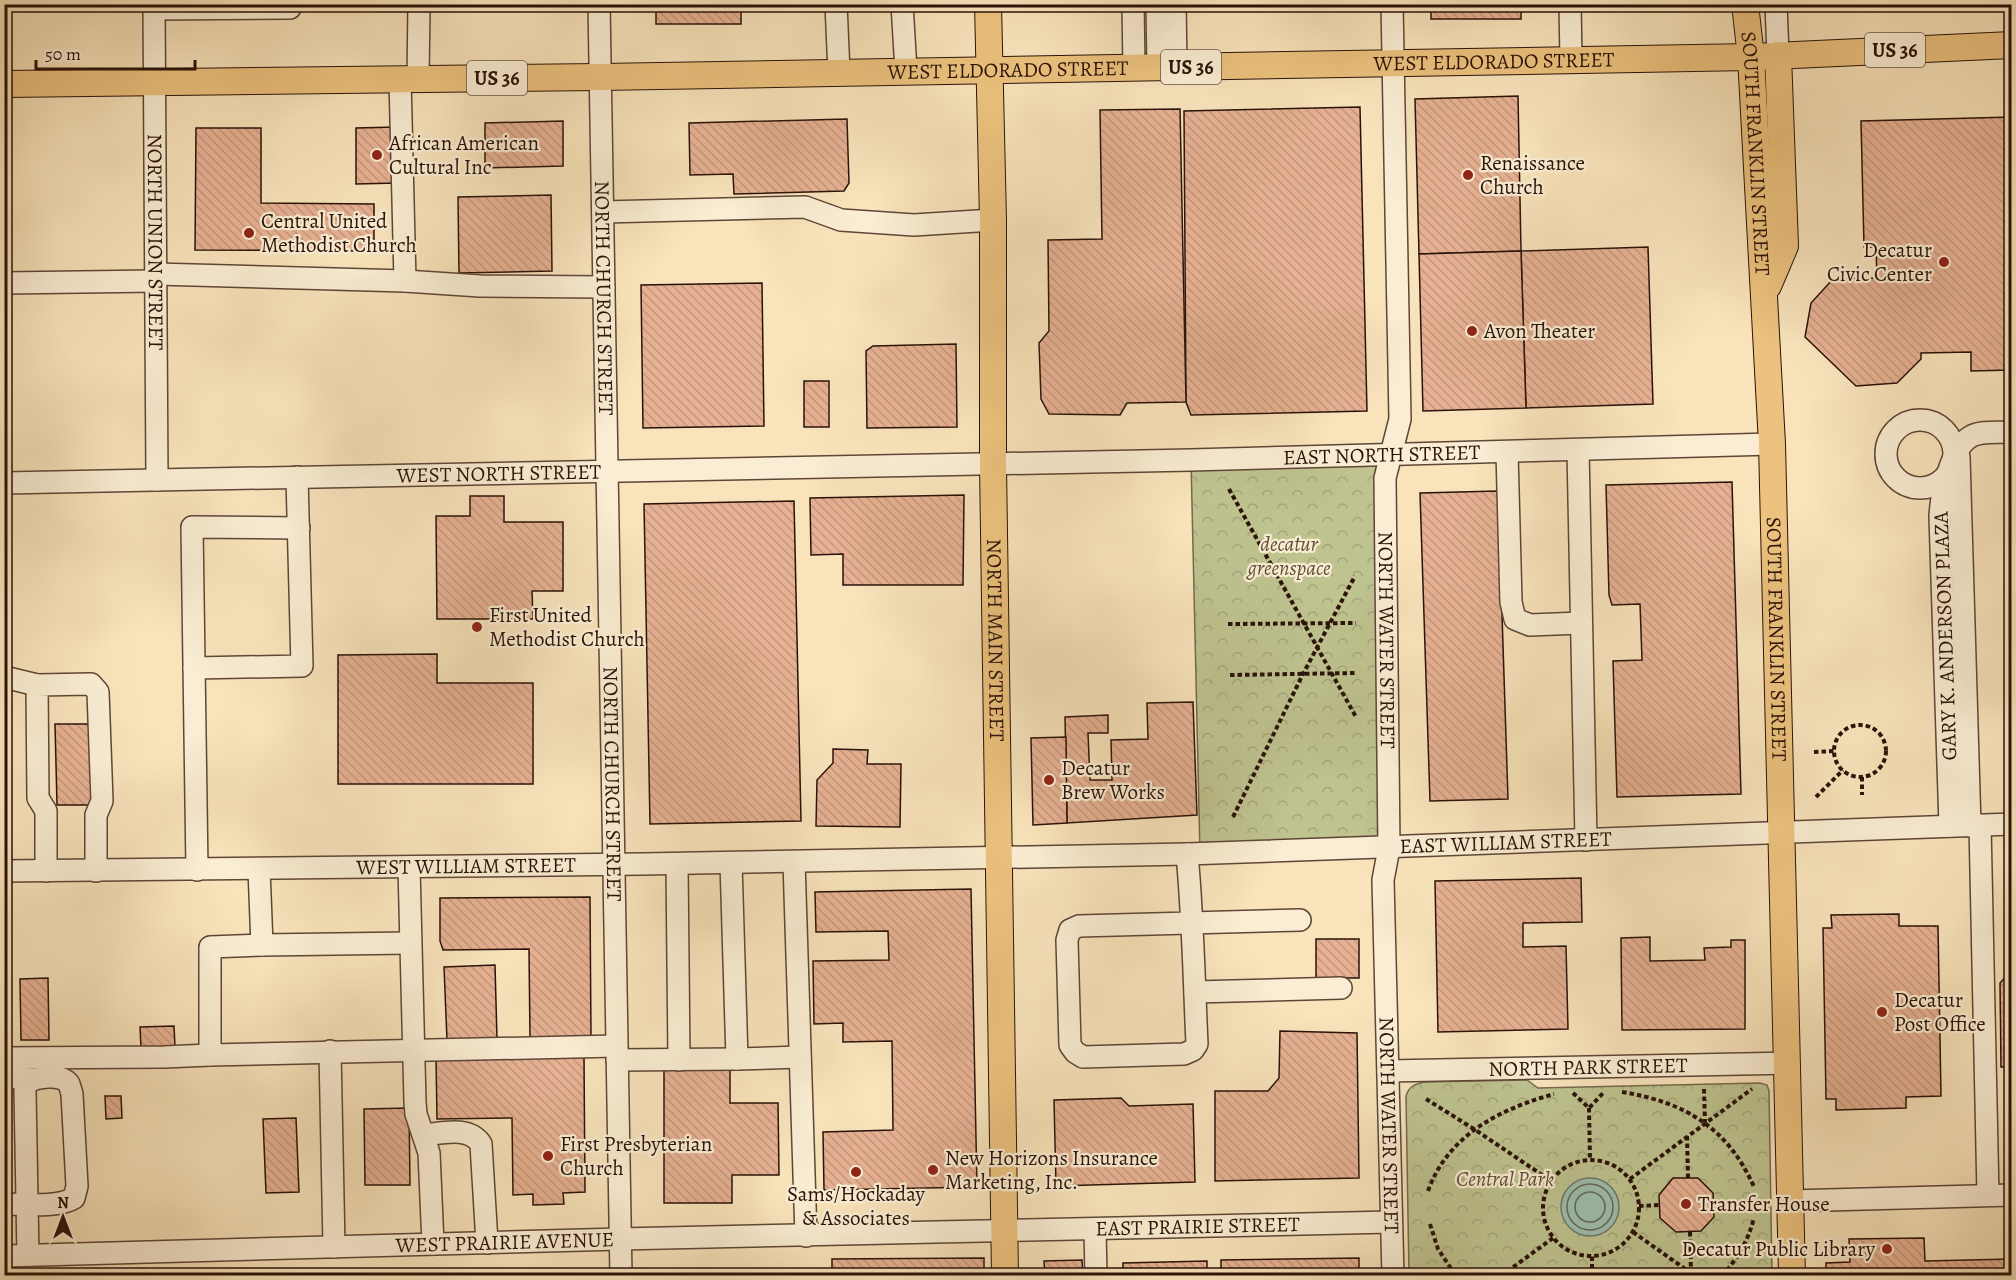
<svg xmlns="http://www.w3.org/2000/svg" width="2016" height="1280" viewBox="0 0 2016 1280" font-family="Alegreya,serif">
	<defs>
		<pattern id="forest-crowns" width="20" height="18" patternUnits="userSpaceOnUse" patternTransform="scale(1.5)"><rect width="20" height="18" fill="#bec390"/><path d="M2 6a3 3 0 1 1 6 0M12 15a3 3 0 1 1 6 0" fill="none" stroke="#a3a67b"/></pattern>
		<pattern id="building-back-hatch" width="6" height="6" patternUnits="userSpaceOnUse" patternTransform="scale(1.5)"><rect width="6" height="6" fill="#e6b192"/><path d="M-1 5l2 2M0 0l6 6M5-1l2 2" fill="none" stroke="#c5977d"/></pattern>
	</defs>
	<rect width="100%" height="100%" fill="#f8e3bb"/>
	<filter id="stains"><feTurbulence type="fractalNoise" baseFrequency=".00333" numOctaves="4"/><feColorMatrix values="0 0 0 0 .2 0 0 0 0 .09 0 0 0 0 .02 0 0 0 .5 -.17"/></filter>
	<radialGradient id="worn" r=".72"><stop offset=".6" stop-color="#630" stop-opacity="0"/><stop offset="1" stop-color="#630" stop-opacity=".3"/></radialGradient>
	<g fill="url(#forest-crowns)" stroke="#746a4c" stroke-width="1.5">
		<polygon points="1391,455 1389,848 1200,854 1191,460"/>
		<path d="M1527,1080l11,8 222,-5 7,2 2,6 3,184h-363l-3,-179c3,-10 9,-12 18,-14z"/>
	</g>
	<circle fill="#9dbeae" stroke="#6f796c" stroke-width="1.5" cx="1590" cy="1207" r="29"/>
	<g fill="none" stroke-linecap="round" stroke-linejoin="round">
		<g stroke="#64685c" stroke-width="1.5">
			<circle cx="1590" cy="1207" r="23"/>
			<circle cx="1590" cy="1207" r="15"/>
		</g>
	</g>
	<g fill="url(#building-back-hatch)" stroke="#2a1209" stroke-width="1.5">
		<polygon points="501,4 547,4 547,6 501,8"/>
		<rect x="656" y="4" width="85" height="20"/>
		<rect x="1431" y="4" width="90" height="15"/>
		<polygon points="1518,96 1521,251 1419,254 1415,99"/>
		<polygon points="1360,107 1367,411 1191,415 1186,402 1184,111"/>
		<polygon points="1180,109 1186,402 1127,403 1120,415 1049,414 1041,399 1039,343 1049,331 1048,240 1102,239 1100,110"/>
		<polygon points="2012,117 2012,370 1971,371 1971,352 1921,353 1921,359 1897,383 1856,386 1805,337 1811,303 1833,279 1877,278 1876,247 1864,247 1861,121"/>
		<polygon points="847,119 849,183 844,191 734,194 733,174 690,175 689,123"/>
		<polygon points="563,121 563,166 485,168 485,123"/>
		<polygon points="397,127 397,183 356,184 356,128"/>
		<polygon points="196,128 261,128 261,203 374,204 374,251 195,250"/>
		<polygon points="551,195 552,271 459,273 458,197"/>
		<polygon points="1648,247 1653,404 1526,408 1521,251"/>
		<polygon points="1521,251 1526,408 1423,411 1419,254"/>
		<polygon points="762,283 764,426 643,428 641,285"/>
		<polygon points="956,344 957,427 867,428 866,351 873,346"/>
		<rect x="804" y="381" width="25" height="46"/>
		<polygon points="1732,482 1741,794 1617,797 1613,661 1642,660 1640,604 1612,605 1609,595 1606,485"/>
		<polygon points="1498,491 1508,799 1430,801 1420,493"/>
		<polygon points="964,495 963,585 843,585 843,554 811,555 810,498"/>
		<polygon points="470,496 504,496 504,522 563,522 563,591 532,591 533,619 437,619 436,516 470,516"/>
		<polygon points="794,501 801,821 650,824 644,504"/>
		<polygon points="437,654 437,683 533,683 533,784 338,784 338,655"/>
		<polygon points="1193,702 1197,815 1067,823 1065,717 1108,715 1108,733 1088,733 1090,780 1112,780 1111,740 1148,739 1147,703"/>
		<polygon points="55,724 94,724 95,805 57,805"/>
		<polygon points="1066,737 1067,823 1033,825 1031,738"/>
		<polygon points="833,749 868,750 867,764 901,764 900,827 816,826 817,780 833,763"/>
		<polygon points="1581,878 1582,922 1523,923 1523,947 1566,946 1568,1029 1438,1032 1435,881"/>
		<polygon points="971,889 977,1187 824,1190 823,1132 893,1130 892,1041 843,1042 843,1023 814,1024 813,961 889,960 888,931 816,932 815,892"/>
		<polygon points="590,897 591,1038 530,1038 529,949 443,950 440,941 440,898"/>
		<polygon points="1899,914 1899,926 1938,926 1941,1096 1906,1097 1906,1108 1836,1110 1836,1099 1826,1099 1823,928 1832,928 1831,915"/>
		<polygon points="1650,937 1650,961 1705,960 1704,948 1731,947 1731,940 1745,940 1745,1029 1622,1030 1621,938"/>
		<rect x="1316" y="939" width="43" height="39"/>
		<polygon points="495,965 497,1039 447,1040 444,967"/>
		<polygon points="2012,970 2012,1067 2001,1067 2000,983"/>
		<polygon points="48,978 49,1040 21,1040 20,979"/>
		<polygon points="174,1026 175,1047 141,1048 140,1027"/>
		<polygon points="1280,1031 1357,1033 1359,1178 1215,1181 1215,1091 1268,1091 1279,1078"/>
		<polygon points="584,1056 585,1192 563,1193 564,1204 533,1205 533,1194 513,1195 512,1118 437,1119 436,1057"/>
		<polygon points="730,1068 730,1103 778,1103 779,1175 732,1175 732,1203 664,1203 664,1069"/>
		<polygon points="105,1096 121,1096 122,1118 106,1119"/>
		<polygon points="1121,1098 1129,1106 1193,1104 1195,1182 1056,1186 1054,1100"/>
		<polygon points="409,1108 410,1185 365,1185 364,1109"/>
		<polygon points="296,1118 299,1192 266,1193 263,1119"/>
		<polygon points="1673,1178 1698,1178 1713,1193 1714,1217 1701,1231 1676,1232 1660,1218 1659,1195"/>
		<polygon points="1924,1238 1925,1261 2012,1259 2012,1276 1826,1276 1826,1263 1850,1262 1849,1239"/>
		<polygon points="984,1258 984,1276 832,1276 832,1259"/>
		<polygon points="1359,1258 1359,1276 1221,1276 1221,1260"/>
		<polygon points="1082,1260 1083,1276 1045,1276 1044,1261"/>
		<polygon points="1207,1261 1207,1276 1123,1276 1123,1263"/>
		<polygon points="776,1272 776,1276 700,1276 700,1275"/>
	</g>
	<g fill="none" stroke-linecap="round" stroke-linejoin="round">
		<g stroke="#5e4636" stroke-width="24">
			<g id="minor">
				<path id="s1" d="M154,4l3,476"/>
				<path id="s2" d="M599,4l22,1272"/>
				<polyline points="836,4 839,73"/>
				<polyline points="902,4 906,71"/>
				<polyline points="1133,4 1134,68"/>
				<polyline points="1157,4 1158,67"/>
				<polyline points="1175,4 1176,67"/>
				<path id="s3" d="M1392,4l8,415 -15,59 4,370 -6,32 10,396"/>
				<polyline points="1570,4 1571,60"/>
				<polyline points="1776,4 1778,55"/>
				<polyline points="154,9 290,8"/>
				<polyline points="400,79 405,281"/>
				<polyline points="418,79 419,4"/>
				<polyline points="603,212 805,207 841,220 914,225 993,220"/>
				<polyline points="156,274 405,281 480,286 604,287"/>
				<polyline points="4,283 156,281"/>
				<circle cx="1920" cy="454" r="34"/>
				<polyline points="1578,450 1586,840"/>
				<polyline points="1507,452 1511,602 1515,619 1530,625 1581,623"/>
				<polyline points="1959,457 1970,826"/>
				<path id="s4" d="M4,483l1187,-23 581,-16"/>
				<polyline points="194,668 302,666 297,477"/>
				<polyline points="4,677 37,685"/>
				<polyline points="1980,825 1988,1195"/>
				<path d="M1950,826l-10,-309c1,-22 10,-68 30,-80 10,-7 30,-4 42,-5"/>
				<path d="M1187,854c6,63 7,127 10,190l-4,6 -9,4 -101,3 -8,-5 -5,-7 -3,-105 3,-10 9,-4 221,-6"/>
				<polyline points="794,862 806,1236"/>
				<polyline points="731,863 737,1059 800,1057"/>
				<polyline points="677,864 679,1060"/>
				<polyline points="409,867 415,1102 416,1114 429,1153 433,1244"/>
				<polyline points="259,869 262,945 410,943"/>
				<polyline points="197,870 192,527 299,528"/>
				<path id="s5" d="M4,871l639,-7 544,-10 825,-30"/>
				<polyline points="46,871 46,811 38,798 37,685 91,684 98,692 102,801 96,815 96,871"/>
				<polyline points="262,945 210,947 210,1055 616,1046"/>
				<polyline points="1195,992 1341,988"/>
				<polyline points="330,1051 334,1247"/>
				<polyline points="4,1058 164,1057 210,1055"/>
				<polyline points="617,1060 737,1059"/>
				<path id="s6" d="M1388,1071l399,-8"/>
				<polyline points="4,1077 33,1079"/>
				<path d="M424,1135c19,-2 45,-9 57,9l6,99"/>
				<polyline points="1791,1201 2012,1195"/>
				<path d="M4,1204c19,0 54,4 70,-6l3,-12 -5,-92c-1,-4 -2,-7 -3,-10 -8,-11 -33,-7 -43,-1l-1,8 3,164"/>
				<polyline points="1095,1230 1096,1276"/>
				<path id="s7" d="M4,1256l616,-17 771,-17"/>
			</g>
		</g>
		<g stroke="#2a1209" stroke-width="28">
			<g id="major">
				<path id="s8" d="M988,4l5,216v245l12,811"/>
				<path id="s9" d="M1745,4l6,53 21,387 20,832"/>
				<path id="s10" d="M4,84l596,-7 1151,-20 261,-12"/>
				<polyline points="1768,286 1785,246 1778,55"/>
			</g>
		</g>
		<g stroke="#2a1209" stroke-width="4" stroke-dasharray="4.5 3" stroke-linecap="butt">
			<polyline points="1229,489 1356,717"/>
			<polyline points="1228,624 1356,623"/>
			<polyline points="1230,675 1356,673"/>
			<circle cx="1860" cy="751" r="26"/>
			<polyline points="1814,752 1834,751"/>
			<polyline points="1862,777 1862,795"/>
			<polyline points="1816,797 1843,770"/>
			<polyline points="1233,817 1303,674 1355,576"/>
			<polyline points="1704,1089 1705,1122"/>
			<path d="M1622,1092c63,10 106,36 132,95"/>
			<polyline points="1573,1093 1589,1108 1604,1092"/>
			<polyline points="1426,1099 1474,1129 1551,1181"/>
			<polyline points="1589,1108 1590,1160"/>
			<polyline points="1687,1136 1688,1178"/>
			<circle cx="1591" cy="1208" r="48"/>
			<polyline points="1630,1179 1752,1089"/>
			<path d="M1428,1191c20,-56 72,-82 126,-97"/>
			<polyline points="1713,1203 1754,1203"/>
			<polyline points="1639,1206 1659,1205"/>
			<polyline points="1430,1224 1438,1249 1456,1276"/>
			<polyline points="1633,1232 1695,1276"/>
			<polyline points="1690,1232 1691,1273"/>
			<polyline points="1501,1276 1553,1238"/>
			<polyline points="1592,1276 1592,1256"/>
			<path d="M1722,1276c16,-18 26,-35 32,-58"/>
		</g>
		<use href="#minor" stroke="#faedd3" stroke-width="21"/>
		<use href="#major" stroke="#ecc27e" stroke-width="26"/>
	</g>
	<g fill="#8f2418" stroke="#faedd3" stroke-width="2">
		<circle cx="377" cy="155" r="6"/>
		<circle cx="1468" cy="175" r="6"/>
		<circle cx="249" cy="233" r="6"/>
		<circle cx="1944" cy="262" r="6"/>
		<circle cx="1472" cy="331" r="6"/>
		<circle cx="477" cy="627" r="6"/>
		<circle cx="1049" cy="780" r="6"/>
		<circle cx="1882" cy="1012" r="6"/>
		<circle cx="548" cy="1156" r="6"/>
		<circle cx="933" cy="1170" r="6"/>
		<circle cx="856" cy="1172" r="6"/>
		<circle cx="1686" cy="1204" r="6"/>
		<circle cx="1887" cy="1249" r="6"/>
	</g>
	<g text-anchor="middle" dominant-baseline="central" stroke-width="4.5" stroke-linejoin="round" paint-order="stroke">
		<g fill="#faedd3" stroke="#685446" stroke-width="1.5">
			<rect x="1865" y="33" width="60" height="34" rx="4.5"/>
			<rect x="1161" y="50" width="60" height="34" rx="4.5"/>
			<rect x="467" y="61" width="60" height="34" rx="4.5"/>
		</g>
		<g font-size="20" font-weight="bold" fill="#2a1209">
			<text x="1895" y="50">US 36</text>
			<text x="1191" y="67">US 36</text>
			<text x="497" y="78">US 36</text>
		</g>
		<g font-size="21" fill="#2a1209" stroke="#faedd3">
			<text stroke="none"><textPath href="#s10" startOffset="1490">WEST ELDORADO STREET</textPath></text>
			<text stroke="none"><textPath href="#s10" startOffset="1004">WEST ELDORADO STREET</textPath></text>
			<text stroke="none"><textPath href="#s9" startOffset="150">SOUTH FRANKLIN STREET</textPath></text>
			<text stroke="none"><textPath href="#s1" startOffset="238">NORTH UNION STREET</textPath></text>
			<text stroke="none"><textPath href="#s2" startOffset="294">NORTH CHURCH STREET</textPath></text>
			<text stroke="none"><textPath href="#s4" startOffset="1378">EAST NORTH STREET</textPath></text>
			<text stroke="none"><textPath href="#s4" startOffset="495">WEST NORTH STREET</textPath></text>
			<text transform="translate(1945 636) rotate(-92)">GARY K. ANDERSON PLAZA</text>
			<text stroke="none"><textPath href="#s3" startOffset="638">NORTH WATER STREET</textPath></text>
			<text stroke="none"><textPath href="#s8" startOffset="636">NORTH MAIN STREET</textPath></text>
			<text stroke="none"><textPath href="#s9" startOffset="636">SOUTH FRANKLIN STREET</textPath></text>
			<text stroke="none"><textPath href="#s2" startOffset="780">NORTH CHURCH STREET</textPath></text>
			<text stroke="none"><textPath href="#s5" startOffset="1502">EAST WILLIAM STREET</textPath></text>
			<text stroke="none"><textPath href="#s5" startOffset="462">WEST WILLIAM STREET</textPath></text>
			<text stroke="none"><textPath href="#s6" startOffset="200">NORTH PARK STREET</textPath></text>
			<text stroke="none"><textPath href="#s3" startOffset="1124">NORTH WATER STREET</textPath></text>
			<text stroke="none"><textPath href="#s7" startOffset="1194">EAST PRAIRIE STREET</textPath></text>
			<text stroke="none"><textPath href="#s7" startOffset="501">WEST PRAIRIE AVENUE</textPath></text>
		</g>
		<g font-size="21" fill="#2a1209" stroke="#faedd3" text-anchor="start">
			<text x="389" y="143">African American<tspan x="389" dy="24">Cultural Inc</tspan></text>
			<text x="1480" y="163">Renaissance<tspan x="1480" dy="24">Church</tspan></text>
			<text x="261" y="221">Central United<tspan x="261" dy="24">Methodist Church</tspan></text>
			<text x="1932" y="250" text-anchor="end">Decatur<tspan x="1932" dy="24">Civic Center</tspan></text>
			<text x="1484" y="331">Avon Theater</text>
			<text x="489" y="615">First United<tspan x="489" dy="24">Methodist Church</tspan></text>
			<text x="1061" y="768">Decatur<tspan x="1061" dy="24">Brew Works</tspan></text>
			<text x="1894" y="1000">Decatur<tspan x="1894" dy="24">Post Office</tspan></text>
			<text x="560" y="1144">First Presbyterian<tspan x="560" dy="24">Church</tspan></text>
			<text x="945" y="1158">New Horizons Insurance<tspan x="945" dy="24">Marketing, Inc.</tspan></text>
			<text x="856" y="1194" text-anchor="middle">Sams/Hockaday<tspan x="856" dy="24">&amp; Associates</tspan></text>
			<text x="1698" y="1204">Transfer House</text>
			<text x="1875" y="1249" text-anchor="end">Decatur Public Library</text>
		</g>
		<g font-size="21" font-style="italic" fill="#5e5038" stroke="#faedd3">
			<text x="1289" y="544">decatur<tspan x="1289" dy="24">greenspace</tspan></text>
			<text x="1505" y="1179">Central Park</text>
		</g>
	</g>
	<rect width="2016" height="1280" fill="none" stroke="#f8e3bb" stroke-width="24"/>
	<rect x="6" y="6" width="2004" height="1268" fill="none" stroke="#2a1209" stroke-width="3"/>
	<rect x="12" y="12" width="1992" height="1256" fill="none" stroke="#2a1209" stroke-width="1.5"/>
	<g transform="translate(63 1217)" stroke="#faedd3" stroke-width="4.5" paint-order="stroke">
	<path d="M0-4.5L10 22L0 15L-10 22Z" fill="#2a1209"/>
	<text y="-9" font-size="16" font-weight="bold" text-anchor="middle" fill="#2a1209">N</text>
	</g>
	<path d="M36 60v9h159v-9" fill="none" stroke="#2a1209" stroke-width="3"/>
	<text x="45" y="60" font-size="18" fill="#2a1209" stroke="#faedd3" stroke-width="4.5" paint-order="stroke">50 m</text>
	<rect width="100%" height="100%" filter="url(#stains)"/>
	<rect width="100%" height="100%" fill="url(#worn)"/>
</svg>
